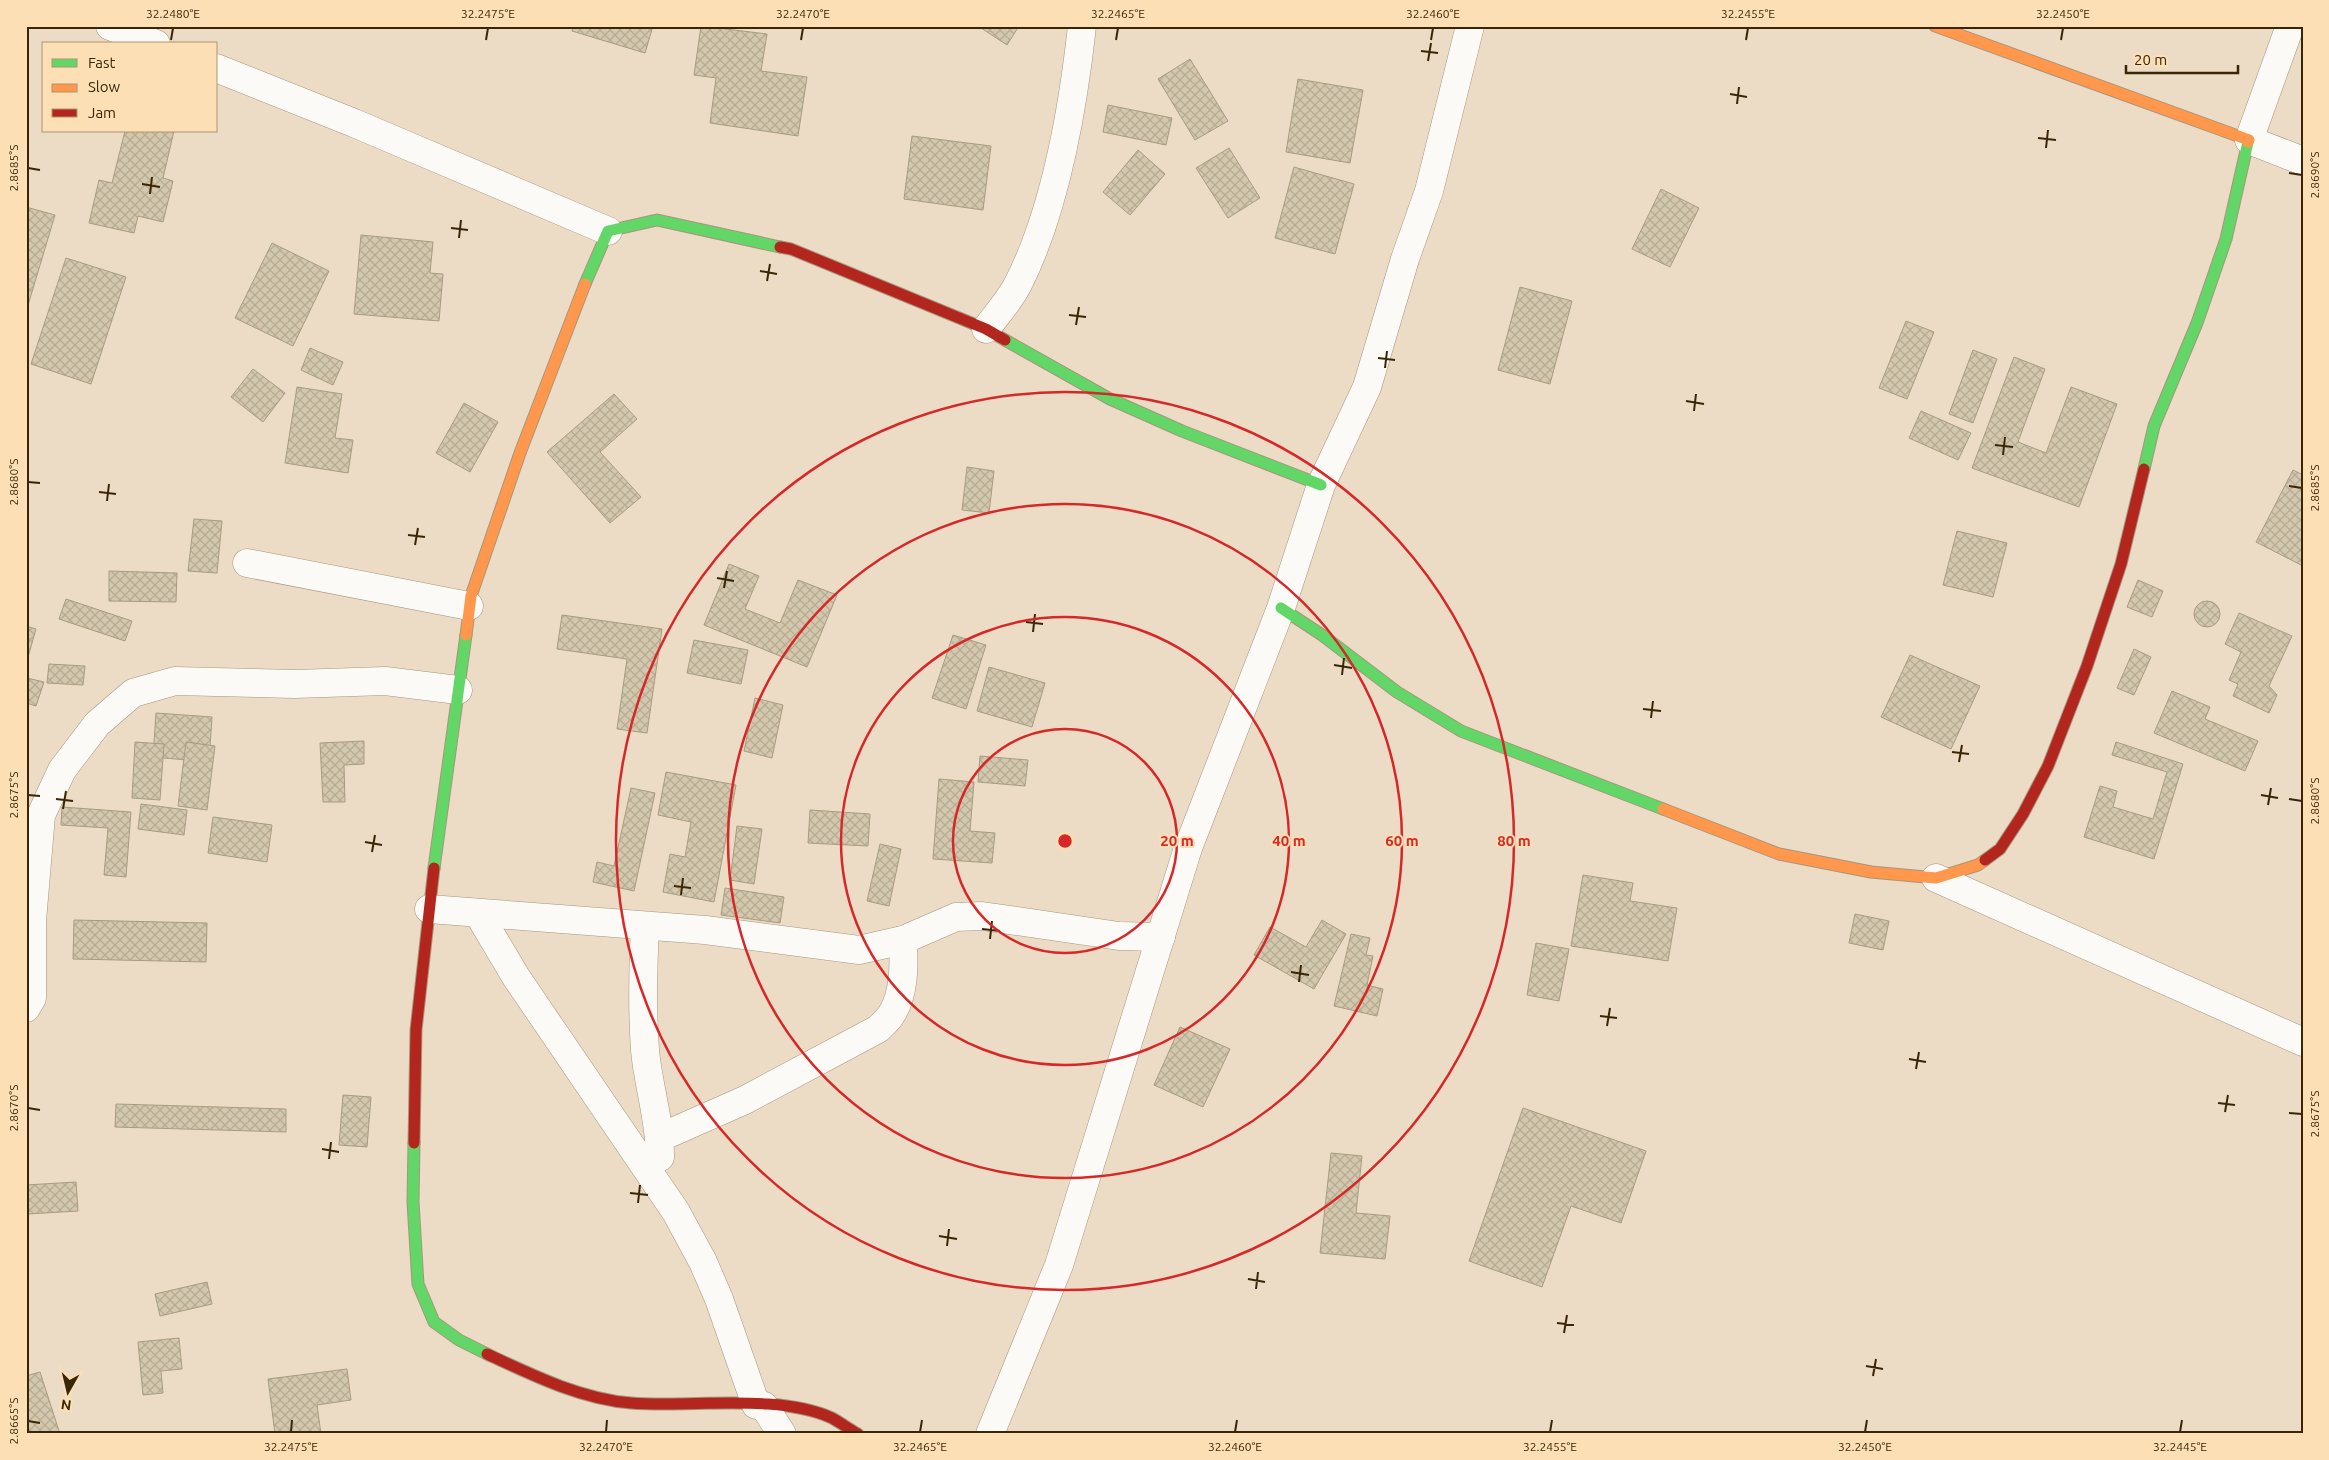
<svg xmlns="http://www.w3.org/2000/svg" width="2329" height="1460" viewBox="0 0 2329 1460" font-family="Ubuntu,sans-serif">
	<defs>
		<pattern id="building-cross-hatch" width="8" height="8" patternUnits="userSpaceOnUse" patternTransform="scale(1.25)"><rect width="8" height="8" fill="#d3c8ad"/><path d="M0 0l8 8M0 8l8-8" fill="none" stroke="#b6ac93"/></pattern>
	</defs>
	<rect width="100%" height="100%" fill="#ecdcc5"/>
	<g fill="url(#building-cross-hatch)" stroke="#a79c81">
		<polygon points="573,26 653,26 645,53 572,31"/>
		<polygon points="701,26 767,34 761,71 807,77 798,136 710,123 716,78 694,75"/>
		<polygon points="978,26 1019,26 1007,45"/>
		<polygon points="1190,59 1228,121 1195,140 1158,79"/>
		<polygon points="1298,79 1363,90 1350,163 1286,152"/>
		<polygon points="1108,105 1172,118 1166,145 1103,132"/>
		<polygon points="125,131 174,131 163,178 173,181 163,222 138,216 134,233 89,223 99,180 112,183"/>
		<polygon points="912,136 991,146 983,210 904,199"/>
		<polygon points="1229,148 1260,198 1228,218 1196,168"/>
		<polygon points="1138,150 1165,174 1130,215 1103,192"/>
		<polygon points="1294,167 1354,184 1335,254 1275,238"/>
		<polygon points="1661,189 1699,208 1670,267 1632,249"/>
		<polygon points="26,207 55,215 26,312"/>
		<polygon points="361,235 433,242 430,273 443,274 439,321 354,314"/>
		<polygon points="272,243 329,271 293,346 235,318"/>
		<polygon points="66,258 126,277 91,384 31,364"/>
		<polygon points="1520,287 1572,301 1550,384 1498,370"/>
		<polygon points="1906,321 1934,332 1907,399 1879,388"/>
		<polygon points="310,348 343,362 333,385 301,370"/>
		<polygon points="1973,350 1997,359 1973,423 1949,414"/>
		<polygon points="2014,357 2045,369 2018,442 2046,453 2071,387 2117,404 2079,507 1972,468"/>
		<polygon points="253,369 285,393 263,422 231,397"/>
		<polygon points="297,387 342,394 335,438 353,440 348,473 285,463"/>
		<polygon points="614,394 637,419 600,452 641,497 610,523 547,452"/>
		<polygon points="464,403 498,422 470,472 436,453"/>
		<polygon points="1921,411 1971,433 1958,460 1909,438"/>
		<polygon points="967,467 994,471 989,513 962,510"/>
		<polygon points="2293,470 2303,475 2303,566 2256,542"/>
		<polygon points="194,519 222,521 217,573 188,571"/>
		<polygon points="1957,531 2007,543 1993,597 1943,585"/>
		<polygon points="729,564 759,576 745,609 780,623 798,580 837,595 807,667 704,625"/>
		<polygon points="109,571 177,573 176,602 109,601"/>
		<polygon points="2138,580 2163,591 2152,617 2127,607"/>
		<polygon points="66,599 132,621 125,641 59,619"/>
		<circle cx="2207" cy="614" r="13"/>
		<polygon points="2239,613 2292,636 2269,686 2277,695 2269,713 2233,696 2238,684 2229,680 2241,652 2225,644"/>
		<polygon points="562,615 662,629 647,733 617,729 627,659 557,649"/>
		<polygon points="26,626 36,629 26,664"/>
		<polygon points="953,635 986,645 966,709 932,698"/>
		<polygon points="694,640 748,650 741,684 687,673"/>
		<polygon points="2134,649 2151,657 2134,695 2117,688"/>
		<polygon points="1910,655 1980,686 1951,749 1881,717"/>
		<polygon points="49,664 85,666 83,685 47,683"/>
		<polygon points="989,667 1045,683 1032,727 977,711"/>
		<polygon points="27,678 44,682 36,706 26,703"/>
		<polygon points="2172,691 2210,707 2205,719 2258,741 2245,771 2154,733"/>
		<polygon points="755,698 783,705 772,758 744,751"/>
		<polygon points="156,713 212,717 209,762 153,757"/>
		<polygon points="364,741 364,764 344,765 345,802 323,802 320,743"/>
		<polygon points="135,742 164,744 160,800 132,798"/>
		<polygon points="186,742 215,746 207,810 178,806"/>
		<polygon points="2116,742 2183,764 2154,859 2084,837 2100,786 2117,791 2113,807 2153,819 2167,772 2112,755"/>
		<polygon points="980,756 1028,760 1025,786 978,782"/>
		<polygon points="666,772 736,785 714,902 663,892 670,854 685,857 691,822 658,815"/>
		<polygon points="939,779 974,782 970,831 995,833 992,863 933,859"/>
		<polygon points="631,788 655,793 634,891 593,882 597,862 614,866"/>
		<polygon points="141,804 187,810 184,835 138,829"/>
		<polygon points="62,807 131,812 126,877 104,875 108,828 61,825"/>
		<polygon points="810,810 870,814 868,846 808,843"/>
		<polygon points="213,817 272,825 267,862 208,853"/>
		<polygon points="737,826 762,829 754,884 730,880"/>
		<polygon points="880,844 901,849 889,906 867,901"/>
		<polygon points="1583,875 1633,883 1630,901 1677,908 1668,961 1571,946"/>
		<polygon points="725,888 784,897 780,923 721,915"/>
		<polygon points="1855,914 1889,921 1883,950 1849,943"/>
		<polygon points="74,920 207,923 206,962 73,959"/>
		<polygon points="1322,920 1346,934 1314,989 1254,955 1270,927 1306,947"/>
		<polygon points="1351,934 1370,938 1366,955 1373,956 1367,985 1383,989 1377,1016 1334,1006"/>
		<polygon points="1536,943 1569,949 1559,1001 1527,995"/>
		<polygon points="1180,1027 1230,1049 1203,1107 1154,1085"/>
		<polygon points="343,1095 371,1097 367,1147 339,1145"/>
		<polygon points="116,1104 286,1109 286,1132 115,1127"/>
		<polygon points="1523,1108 1646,1151 1621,1223 1571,1206 1542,1287 1469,1261"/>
		<polygon points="1331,1153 1362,1156 1356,1213 1390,1216 1385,1259 1320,1253"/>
		<polygon points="76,1182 78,1211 28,1214 26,1185"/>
		<polygon points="207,1282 212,1304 160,1316 155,1294"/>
		<polygon points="179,1338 182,1369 161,1371 163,1393 143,1395 138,1342"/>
		<polygon points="347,1369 351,1400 317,1405 321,1434 275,1434 268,1379"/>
		<polygon points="40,1372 60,1434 26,1434 26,1376"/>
	</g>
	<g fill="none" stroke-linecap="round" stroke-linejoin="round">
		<g stroke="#a6967d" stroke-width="29">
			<g id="street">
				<polyline points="110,26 156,44"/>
				<polyline points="2290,26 2249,140 2303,161"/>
				<polyline points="216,68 354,123 608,231"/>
				<path d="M986,329c11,-15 25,-30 33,-47 37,-74 54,-174 63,-256"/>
				<polyline points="247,563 469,606"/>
				<polyline points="1936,878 2303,1042"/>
				<polyline points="429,909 705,930 859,950 903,940 956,917 982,916 1119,936 1161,937"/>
				<polyline points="478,913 516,977 676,1212 703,1262 719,1299 756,1405"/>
				<path d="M645,926c-2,41 -3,83 0,124 3,35 15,70 15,107"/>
				<polyline points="26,1008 32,998 32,921 41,815 62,770 97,724 133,693 175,681 295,684 385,681 458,690"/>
				<path d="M659,1138l86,-38 133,-71c4,-4 10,-9 13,-14 14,-21 13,-52 12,-75"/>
				<polyline points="764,1406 782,1434"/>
				<polyline points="990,1434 1059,1265 1188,848 1281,608 1321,485 1367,387 1405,259 1429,191 1470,26"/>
			</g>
		</g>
		<g stroke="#a6967d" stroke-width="13">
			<g id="fast">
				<polyline points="585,284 608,231 657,220 780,247"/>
				<polyline points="1005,340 1110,399 1182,431 1321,485"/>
				<polyline points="2144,469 2154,426 2197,323 2226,239 2248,142"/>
				<polyline points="1281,608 1322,635 1397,692 1461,731 1663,809"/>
				<polyline points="434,868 466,635"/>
				<polyline points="414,1143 413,1202 418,1284 434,1322 459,1340 487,1354"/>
			</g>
		</g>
		<g stroke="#a6967d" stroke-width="13">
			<g id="slow">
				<polyline points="1935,26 2249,140 2248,142"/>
				<polyline points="466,635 471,596 520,453 585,284"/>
				<polyline points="1663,809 1779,854 1871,872 1936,878 1978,865 1985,860"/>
			</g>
		</g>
		<g stroke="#a6967d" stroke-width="13">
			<g id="jam">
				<polyline points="780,247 791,249 986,329 1005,340"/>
				<polyline points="1985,860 2000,849 2023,814 2048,766 2087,666 2121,564 2144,469"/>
				<polyline points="414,1143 416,1030 434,868"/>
				<path d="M487,1354c45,21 94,45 144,49 60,5 145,-10 201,15 9,5 17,11 26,16"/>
			</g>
		</g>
		<use href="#street" stroke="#fcfaf6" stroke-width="28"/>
		<use href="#fast" stroke="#63d668" stroke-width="11"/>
		<use href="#slow" stroke="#ff974d" stroke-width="11"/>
		<use href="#jam" stroke="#b3261e" stroke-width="11"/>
	</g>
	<path fill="none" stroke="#392606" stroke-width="2" d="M171,40l2,-12M486,40l2,-12M801,40l2,-12M1116,40l2,-12M1431,40l2,-12M1746,40l2,-12M2061,40l2,-12M1421,51l17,2M1428,61l3,-18M1730,94l17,3M1737,104l2,-17M2038,138l18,2M2046,148l2,-18M28,168l12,2M2289,173l13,2M142,184l18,3M150,194l2,-17M451,228l17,2M459,238l2,-18M760,271l17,3M767,281l3,-17M1069,315l17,2M1076,325l3,-18M1378,358l17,2M1385,368l2,-17M1686,401l18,3M1694,411l2,-17M1995,445l18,2M2003,455l2,-18M28,482l12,1M2289,486l13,2M99,492l17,2M107,501l2,-17M408,535l17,2M415,545l3,-17M717,578l17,3M724,588l3,-17M1026,622l17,2M1033,632l2,-18M1334,665l18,3M1342,675l2,-17M1643,709l18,2M1651,718l2,-17M1952,752l17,2M1959,762l3,-17M28,795l12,1M2261,795l17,3M56,799l17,2M2289,799l13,2M2268,805l3,-17M63,809l3,-18M365,842l17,3M372,852l3,-17M674,886l17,2M681,895l2,-17M982,929l18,2M990,939l2,-18M1291,972l18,3M1299,982l2,-17M1600,1016l17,2M1607,1026l3,-18M1909,1059l17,3M1916,1069l3,-17M2218,1103l17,2M28,1108l12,2M2225,1112l3,-17M2289,1113l13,1M322,1149l17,3M329,1159l2,-17M630,1193l18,2M638,1203l2,-18M939,1236l18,3M947,1246l2,-17M1248,1279l17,3M1256,1289l2,-17M1557,1323l17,2M1564,1333l3,-18M1866,1366l17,3M1873,1376l3,-17M28,1421l12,2M291,1432l1,-12M606,1432l1,-12M920,1432l2,-12M1235,1432l2,-12M1550,1432l2,-12M1865,1432l2,-12M2180,1432l2,-12"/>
	<g fill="none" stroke="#d62828" stroke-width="2.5">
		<circle cx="1065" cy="841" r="112"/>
		<circle cx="1065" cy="841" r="224"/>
		<circle cx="1065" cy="841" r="337"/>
		<circle cx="1065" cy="841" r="449"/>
	</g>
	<circle cx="1065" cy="841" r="8" fill="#d62828" stroke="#fcdfb5" stroke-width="2.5"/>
	<g font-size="15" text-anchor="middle" font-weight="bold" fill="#d62828" stroke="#fcdfb5" stroke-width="4" stroke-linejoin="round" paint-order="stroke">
		<text x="1177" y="846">20 m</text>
		<text x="1289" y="846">40 m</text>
		<text x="1402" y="846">60 m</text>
		<text x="1514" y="846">80 m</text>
	</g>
	<rect width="2329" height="1460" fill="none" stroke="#fcdfb5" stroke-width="55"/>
	<rect x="42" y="42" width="175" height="90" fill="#fcdfb5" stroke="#ae956f"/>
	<rect x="52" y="59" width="25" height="8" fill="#63d668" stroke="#ae956f"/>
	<text x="88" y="68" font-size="15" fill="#392606">Fast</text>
	<rect x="52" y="84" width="25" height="8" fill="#ff974d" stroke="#ae956f"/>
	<text x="88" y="92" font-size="15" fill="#392606">Slow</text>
	<rect x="52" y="109" width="25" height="8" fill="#b3261e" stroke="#ae956f"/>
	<text x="88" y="118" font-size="15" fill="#392606">Jam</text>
	<g transform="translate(68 1392) rotate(188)" stroke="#fcdfb5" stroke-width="4" paint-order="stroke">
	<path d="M0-4L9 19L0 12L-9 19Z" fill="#392606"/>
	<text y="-8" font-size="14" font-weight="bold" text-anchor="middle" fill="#392606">N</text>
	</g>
	<path d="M2126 65v8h112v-8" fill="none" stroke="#392606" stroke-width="2.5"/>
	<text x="2134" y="65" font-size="15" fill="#392606" stroke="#fcdfb5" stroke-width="4" paint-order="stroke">20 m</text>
	<rect x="28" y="28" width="2274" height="1404" fill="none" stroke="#392606" stroke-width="2"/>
	<g font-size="12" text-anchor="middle" fill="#392606">
		<text x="173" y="18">32.2480°E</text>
		<text x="488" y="18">32.2475°E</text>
		<text x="803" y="18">32.2470°E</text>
		<text x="1118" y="18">32.2465°E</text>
		<text x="1433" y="18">32.2460°E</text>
		<text x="1748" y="18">32.2455°E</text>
		<text x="2063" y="18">32.2450°E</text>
		<text transform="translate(14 168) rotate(-90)" y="4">2.8685°S</text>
		<text transform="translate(2315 175) rotate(-90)" y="4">2.8690°S</text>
		<text transform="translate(14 482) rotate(-90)" y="4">2.8680°S</text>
		<text transform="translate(2315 488) rotate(-90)" y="4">2.8685°S</text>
		<text transform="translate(14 795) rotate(-90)" y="4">2.8675°S</text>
		<text transform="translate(2315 801) rotate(-90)" y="4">2.8680°S</text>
		<text transform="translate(14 1108) rotate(-90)" y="4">2.8670°S</text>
		<text transform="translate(2315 1114) rotate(-90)" y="4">2.8675°S</text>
		<text transform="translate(14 1421) rotate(-90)" y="4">2.8665°S</text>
		<text x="291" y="1451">32.2475°E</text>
		<text x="606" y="1451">32.2470°E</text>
		<text x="920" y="1451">32.2465°E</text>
		<text x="1235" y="1451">32.2460°E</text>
		<text x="1550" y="1451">32.2455°E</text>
		<text x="1865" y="1451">32.2450°E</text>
		<text x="2180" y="1451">32.2445°E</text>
	</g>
</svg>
